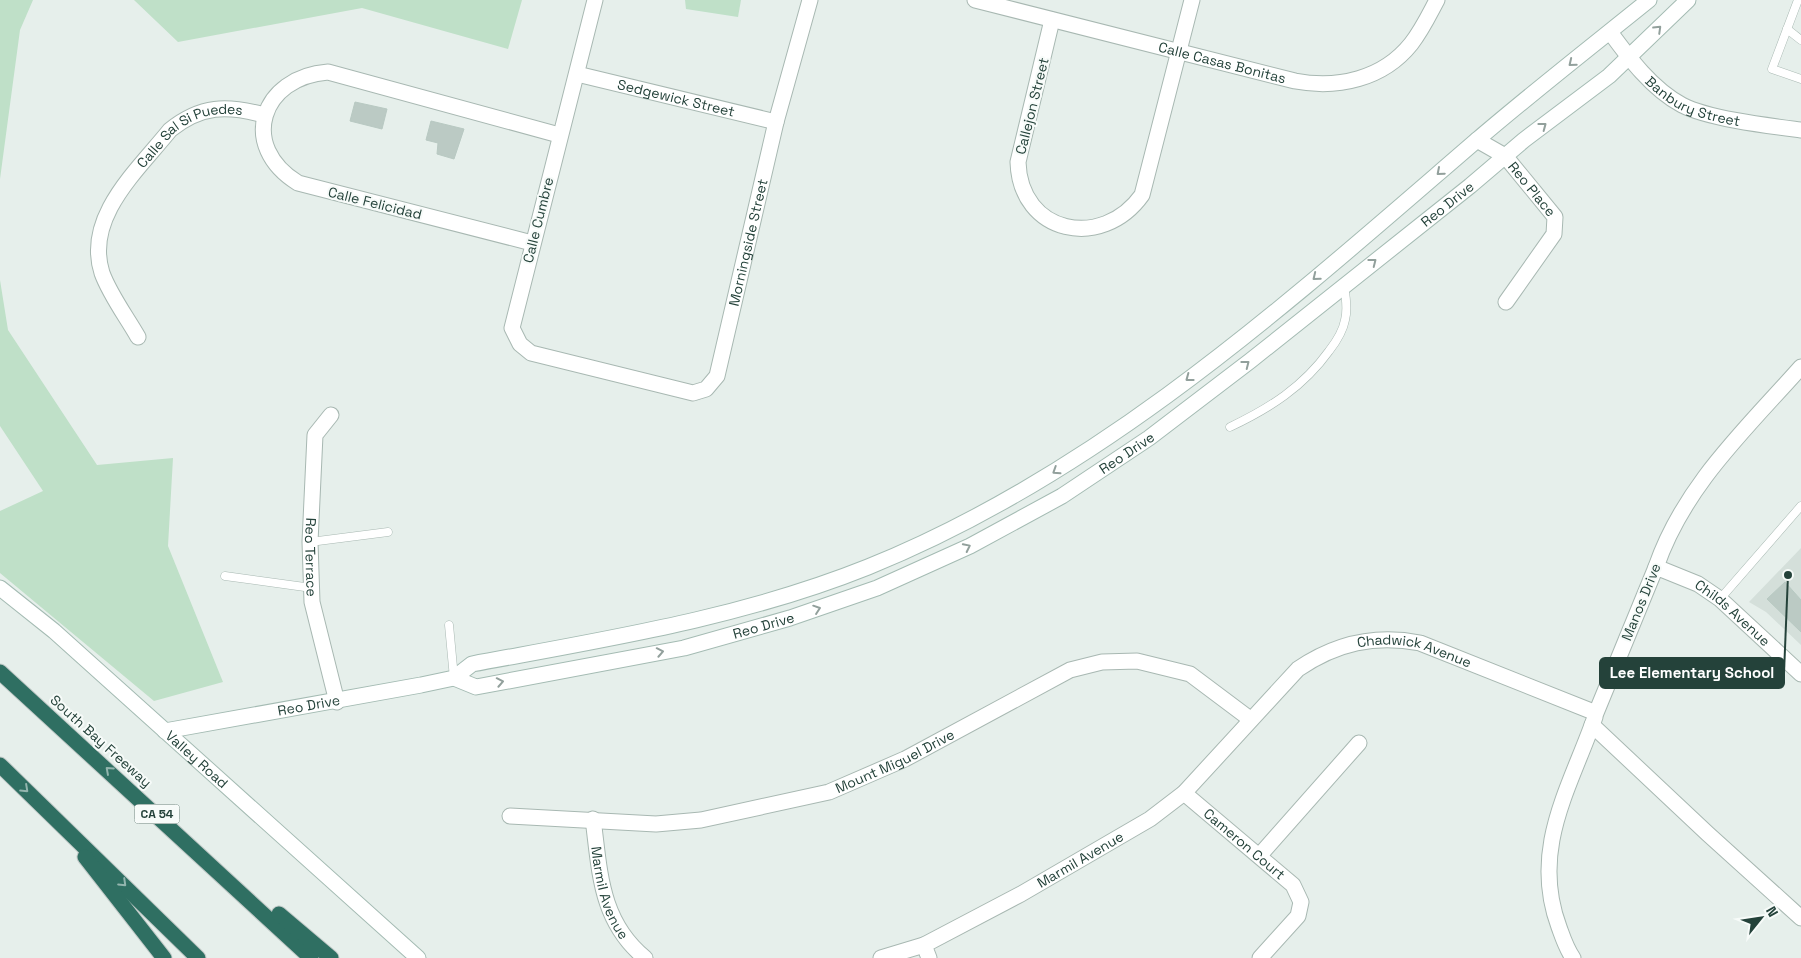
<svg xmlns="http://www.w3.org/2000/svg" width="1801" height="958" viewBox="0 0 1801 958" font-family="'Space Grotesk',sans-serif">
	<rect width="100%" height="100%" fill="#e6efeb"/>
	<polygon fill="#d4dfda" points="1801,548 1801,645 1766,612 1749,602"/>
	<g fill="#bfe0c8">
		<polygon points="0,0 33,0 20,30 0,179"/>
		<polygon points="134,0 522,0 508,49 362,8 178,42"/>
		<polygon points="685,0 741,0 738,17 686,9"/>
		<polygon points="0,280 8,330 97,465 173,458 168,546 223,682 154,701 0,573 0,511 43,491 0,426"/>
	</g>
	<g fill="#bbcac4" stroke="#b8c9c2">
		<polygon points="355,102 387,109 382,129 350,121"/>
		<polygon points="431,121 464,129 454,159 437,154 438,143 426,140"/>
		<polygon points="1785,582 1801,600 1801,632 1767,599"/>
	</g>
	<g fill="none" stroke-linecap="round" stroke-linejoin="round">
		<g stroke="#a8b8b2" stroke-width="9">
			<g id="service">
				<polyline points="1798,0 1772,69 1801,79"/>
				<polyline points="1787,29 1801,40"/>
				<path d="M1230,427c40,-19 73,-40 99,-76 7,-9 14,-20 16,-31 3,-11 1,-23 -1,-34"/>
				<polyline points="310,542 388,532"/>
				<polyline points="225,576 312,588"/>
				<polyline points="1720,599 1801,506"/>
				<polyline points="449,625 454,678"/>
			</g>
		</g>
		<g stroke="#a8b8b2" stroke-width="17">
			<g id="minor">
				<path id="s1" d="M595,0l-83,328 8,16 11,9 162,40 13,-4 11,-13 59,-254 34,-122"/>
				<path id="s2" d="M975,0l320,81c43,8 88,-2 116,-37 11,-14 18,-29 26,-44"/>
				<path d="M1052,20l-34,142c2,72 84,89 124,33l50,-195"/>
				<path id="s3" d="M1610,32c19,26 42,57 72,73 27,14 88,21 119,25"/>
				<path id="s4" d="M577,74l199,48"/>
				<path id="s5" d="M1477,140l28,16 50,61 -1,17 -48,68"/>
				<path d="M532,243l-234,-60c-60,-37 -37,-106 30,-111l231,63"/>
				<path id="s6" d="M138,337c-12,-21 -28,-42 -36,-64 -18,-56 36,-103 68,-143 31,-25 57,-25 94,-15"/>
				<path id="s7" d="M331,415l-16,20 -5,107 2,60 25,100"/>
				<path d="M1656,567c28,-81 89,-137 145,-200"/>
				<polyline points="1592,725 1708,834 1801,918"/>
				<path id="s8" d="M1184,793l109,92 8,17 -3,14 -38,42"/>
				<path id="s9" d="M510,816l146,8 45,-4 128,-28 76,-33 165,-89 32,-8 35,-1 53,13 60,45"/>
				<path id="s10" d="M593,819c7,53 7,102 52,139"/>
				<polyline points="1260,855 1359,743"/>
				<polyline points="881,958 924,945"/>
				<path d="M1573,958c-7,-10 -10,-20 -14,-31 -29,-78 11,-139 36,-210"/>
			</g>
		</g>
		<g stroke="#a8b8b2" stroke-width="17">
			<g id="tertiary">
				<path id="s11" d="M929,958l-5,-13 97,-51 129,-75 34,-26 114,-124c38,-26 77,-35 122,-26l176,70 60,-146 42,17 22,15 81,75"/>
			</g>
		</g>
		<g stroke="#a4bbb3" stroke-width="17">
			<g id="secondary">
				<path id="s12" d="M0,588l54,43 364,327"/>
				<path id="s13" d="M454,678l22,9 208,-39 106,-30 87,-30 93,-42 92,-50 87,-58 101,-77 220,-175 54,-46 85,-64 79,-76"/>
				<path id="s14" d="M165,731l256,-46 33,-7 18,-14c134,-25 269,-46 396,-97 233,-94 422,-266 609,-427 56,-48 115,-94 172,-140"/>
			</g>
		</g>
		<g stroke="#c2cac8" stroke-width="17">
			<g id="motorway">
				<polyline points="0,672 311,958"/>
				<polyline points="0,765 198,958"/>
				<polyline points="85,857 164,958"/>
				<polyline points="279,914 331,958"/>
			</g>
		</g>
		<use href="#service" stroke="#fff" stroke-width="8"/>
		<use href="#minor" stroke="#fff" stroke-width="15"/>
		<use href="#tertiary" stroke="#fff" stroke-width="15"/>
		<use href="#secondary" stroke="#fff" stroke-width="15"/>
		<use href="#motorway" stroke="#2f6f62" stroke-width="15"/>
	</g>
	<defs><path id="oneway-chevron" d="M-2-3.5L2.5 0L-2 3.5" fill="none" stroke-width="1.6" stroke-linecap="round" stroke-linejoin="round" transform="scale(1.25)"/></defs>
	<g stroke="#92a09c">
		<use href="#oneway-chevron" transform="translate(1658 29) rotate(-44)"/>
		<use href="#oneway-chevron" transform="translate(1572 63) rotate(141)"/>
		<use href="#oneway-chevron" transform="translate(1543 126) rotate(-37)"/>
		<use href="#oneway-chevron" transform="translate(1440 172) rotate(139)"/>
		<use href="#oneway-chevron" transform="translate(1373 262) rotate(-38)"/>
		<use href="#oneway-chevron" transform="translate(1316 277) rotate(141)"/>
		<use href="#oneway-chevron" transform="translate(1246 364) rotate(-38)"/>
		<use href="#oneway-chevron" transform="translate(1189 378) rotate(143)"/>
		<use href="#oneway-chevron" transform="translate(1056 471) rotate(147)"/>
		<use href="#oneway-chevron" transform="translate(967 547) rotate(-26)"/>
		<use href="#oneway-chevron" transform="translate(817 609) rotate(-19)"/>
		<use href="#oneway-chevron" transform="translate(660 652) rotate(-11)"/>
		<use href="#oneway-chevron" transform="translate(500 682) rotate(-11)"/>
	</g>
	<g stroke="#93b5ae">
		<use href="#oneway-chevron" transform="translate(109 770) rotate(-138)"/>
		<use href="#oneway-chevron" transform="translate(25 789) rotate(43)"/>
		<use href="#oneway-chevron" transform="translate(123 883) rotate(44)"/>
	</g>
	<g text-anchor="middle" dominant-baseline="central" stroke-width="4" stroke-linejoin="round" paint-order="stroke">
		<rect fill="#f7fbf9" stroke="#637a73" stroke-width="1" x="134.5" y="804.5" width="45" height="19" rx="4"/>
		<g font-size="12" font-weight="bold" fill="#24423a">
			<text x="157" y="814">CA 54</text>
		</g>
		<g font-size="14" fill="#24423a" stroke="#f7fbf9">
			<text stroke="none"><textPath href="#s2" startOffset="255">Calle Casas Bonitas</textPath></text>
			<text stroke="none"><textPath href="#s3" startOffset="112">Banbury Street</textPath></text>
			<text stroke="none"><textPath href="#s4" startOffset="102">Sedgewick Street</textPath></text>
			<text transform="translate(1032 106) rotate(-76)">Callejon Street</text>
			<text stroke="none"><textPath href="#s6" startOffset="255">Calle Sal Si Puedes</textPath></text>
			<text stroke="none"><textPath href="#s5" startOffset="75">Reo Place</textPath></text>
			<text transform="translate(375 203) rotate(14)">Calle Felicidad</text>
			<text stroke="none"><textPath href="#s13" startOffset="1128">Reo Drive</textPath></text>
			<text transform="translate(538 220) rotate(-76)">Calle Cumbre</text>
			<text stroke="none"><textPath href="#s1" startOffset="705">Morningside Street</textPath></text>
			<text stroke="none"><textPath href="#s13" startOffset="722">Reo Drive</textPath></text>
			<text stroke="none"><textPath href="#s7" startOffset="148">Reo Terrace</textPath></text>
			<text transform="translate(1641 602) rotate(-68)">Manos Drive</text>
			<text stroke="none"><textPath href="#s11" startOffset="1050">Childs Avenue</textPath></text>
			<text stroke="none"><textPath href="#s13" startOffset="318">Reo Drive</textPath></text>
			<text stroke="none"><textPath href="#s11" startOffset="608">Chadwick Avenue</textPath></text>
			<text stroke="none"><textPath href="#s14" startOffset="146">Reo Drive</textPath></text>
			<text transform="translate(101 741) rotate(42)">South Bay Freeway</text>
			<text stroke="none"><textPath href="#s12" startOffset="261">Valley Road</textPath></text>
			<text stroke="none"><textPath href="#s9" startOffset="395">Mount Miguel Drive</textPath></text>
			<text stroke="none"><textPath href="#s8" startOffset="79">Cameron Court</textPath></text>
			<text stroke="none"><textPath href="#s11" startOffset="192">Marmil Avenue</textPath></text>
			<text stroke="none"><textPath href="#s10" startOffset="76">Marmil Avenue</textPath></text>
		</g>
	</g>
	<path fill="none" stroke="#24423a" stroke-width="2" d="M1788 575L1784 673"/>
	<circle fill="#24423a" stroke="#f7fbf9" stroke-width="2" cx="1788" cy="575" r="5"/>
	<rect fill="#24423a" stroke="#24423a" stroke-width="2" x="1600" y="658" width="184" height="30" rx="5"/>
	<g font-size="15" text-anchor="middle" font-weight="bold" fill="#fff">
		<text x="1692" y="678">Lee Elementary School</text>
	</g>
	<g transform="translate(1761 918) rotate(60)" stroke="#f7fbf9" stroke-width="4" paint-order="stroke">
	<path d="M0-4L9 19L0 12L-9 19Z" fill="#24423a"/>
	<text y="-8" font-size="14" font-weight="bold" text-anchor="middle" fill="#24423a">N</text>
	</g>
</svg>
